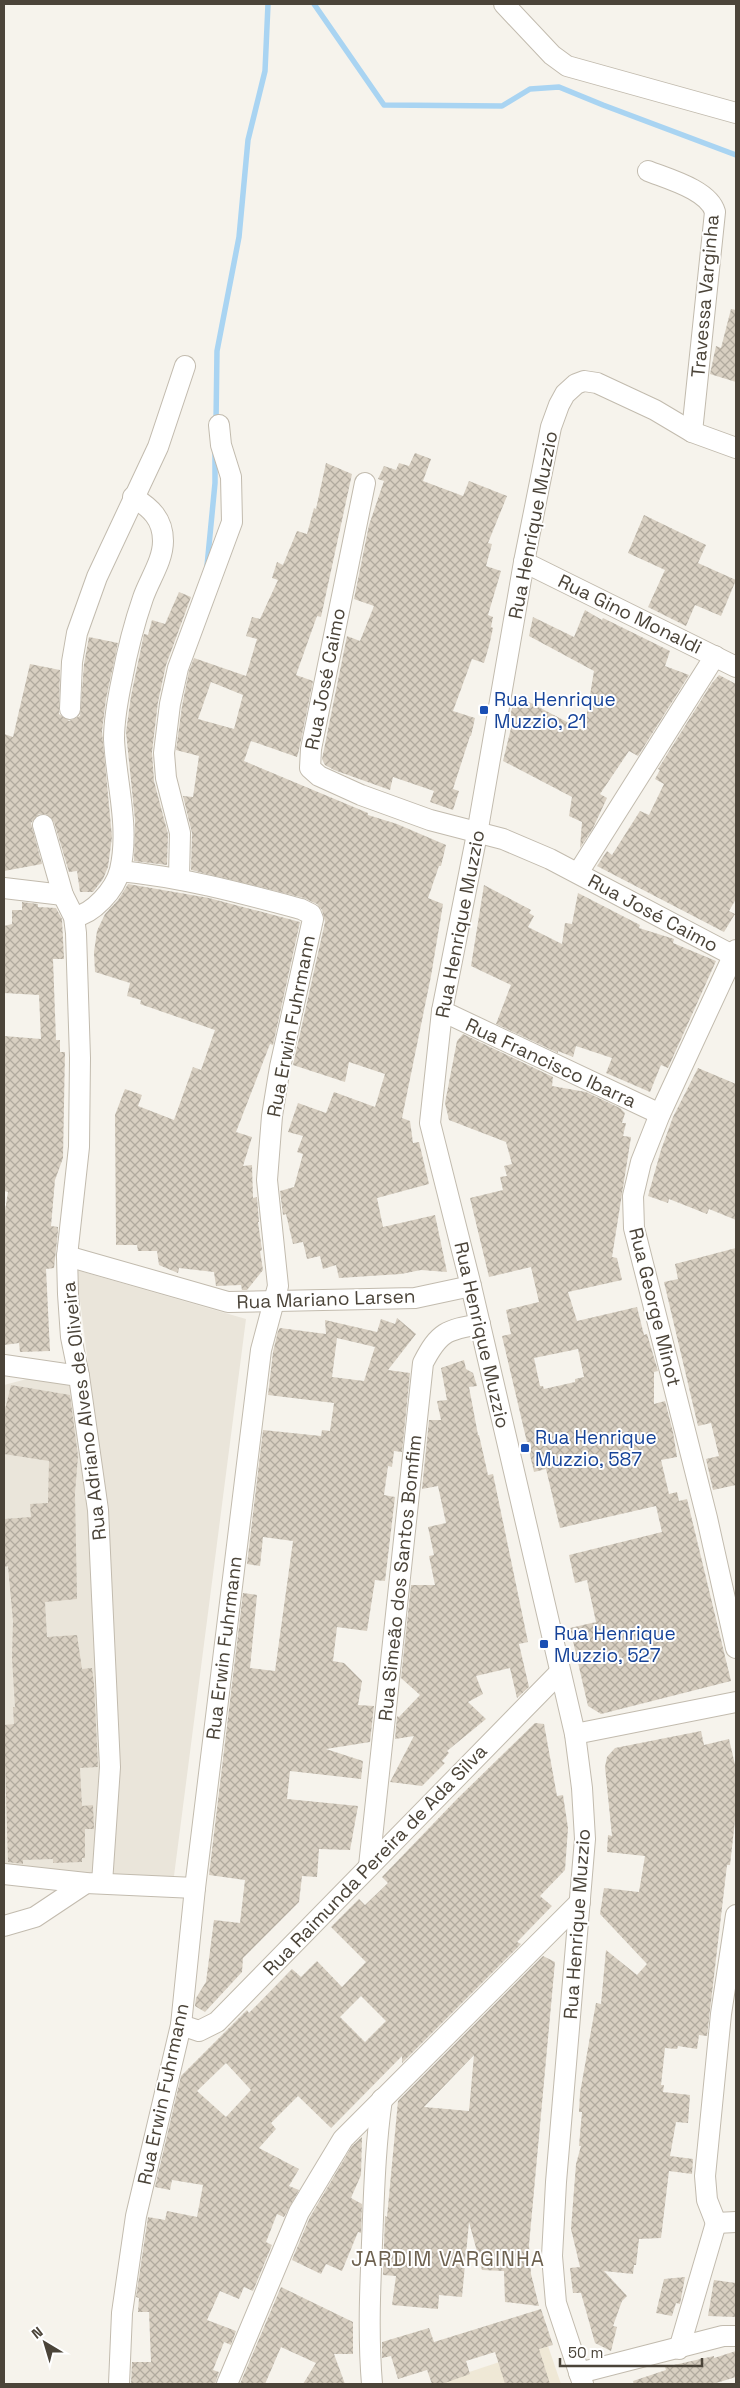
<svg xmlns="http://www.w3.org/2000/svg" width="740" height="2388" viewBox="0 0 740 2388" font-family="'Space Grotesk',sans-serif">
	<defs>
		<pattern id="building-cross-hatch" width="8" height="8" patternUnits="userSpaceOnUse" patternTransform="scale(1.25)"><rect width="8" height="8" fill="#d8cfc1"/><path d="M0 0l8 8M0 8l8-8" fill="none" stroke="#b1aa9e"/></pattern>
	</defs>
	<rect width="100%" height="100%" fill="#f6f3ec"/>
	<polygon fill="#eae5da" points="76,1270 246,1319 174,1876 92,1876 4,1869 4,1385 88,1363"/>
	<polygon fill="#efe8d6" points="548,2346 561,2384 433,2384"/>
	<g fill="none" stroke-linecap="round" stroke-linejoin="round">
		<g stroke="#a9d4f2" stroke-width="5.5">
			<polyline points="314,4 384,105 502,106 530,89 559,87 603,105 736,155"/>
			<polyline points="216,422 217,351 239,237 248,140 265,71 268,4"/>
			<polyline points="207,566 215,483 215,454"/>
		</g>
	</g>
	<g fill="url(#building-cross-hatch)" fill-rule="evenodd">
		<polygon points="731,309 736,310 736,382 710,374 716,346 721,348"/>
		<polygon points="415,453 431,459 423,481 463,496 469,481 507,496 488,543 492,544 486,566 501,571 488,615 493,617 491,627 493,628 489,646 484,663 472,659 453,711 475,718 471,736 470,736 453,789 459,791 453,810 430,802 434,791 393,777 390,790 334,770 325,765 322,759 347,636 360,641 374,606 354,599 369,525 384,481 378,479 384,466 396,470 399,463 409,466"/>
		<path d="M326,463l26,11 -31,143 -4,-1 -21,59 17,6 -14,69 -2,7 -46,-16 -7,20 124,52v2l29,9 49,21 -5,21h-2l-11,32 15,6 -12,72 -29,142 8,3 3,22 6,-1 10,42 -52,14 6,29 52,-12 12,57 -26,-2 -20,4 -62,4 -3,-13 -13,4 -3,-13 -13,3 -4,-17 -10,2 -7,-30 -3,1 -3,-24 14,-4 9,-33 -6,-2 6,-16 -15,-4 10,-29 28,10 8,-21 41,15 10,-33 -36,-12 -4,20 -52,-17 32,-143 -3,-12 -5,-6 -13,-6 -113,-28 1,-37 -9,-37 10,1 6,-41 -23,-6 6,-44 7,-35 5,-13 52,18 11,-37 -11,-3 6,-19 8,2 18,-39 -6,-2 5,-16 6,3 14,-34 10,3 7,-26 2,1zM211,682l32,13 -9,34 -36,-10z"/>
		<polygon points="644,515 706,545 698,563 736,580 721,616 695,605 686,626 648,607 665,570 628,553"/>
		<polygon points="179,592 191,597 166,665 158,702 152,752 154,781 168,834 167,865 134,861 135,820 126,732 131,696 144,634 148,635 152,620 165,624"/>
		<polygon points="585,610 602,620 603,618 670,651 665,666 689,675 638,756 629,751 600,794 607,798 593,828 580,848 582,822 569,816 572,797 503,761 511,728 508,727 509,719 516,695 584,731 594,671 529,636 533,617 574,637"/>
		<polygon points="89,637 118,643 106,699 102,731 112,837 108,867 103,879 93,892 80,892 77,871 69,872 54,822 46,814 39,814 31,823 42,864 4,871 4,734 13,737 30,664 60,670 59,714 69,721 80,716 84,664"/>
		<polygon points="719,675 736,684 736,899 729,911 735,914 724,932 597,866 607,851 612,855 640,811 649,815 664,784 655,779 660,770 658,769 712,683"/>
		<polygon points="128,884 209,898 300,922 273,1045 270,1044 236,1132 252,1137 243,1166 252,1165 253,1198 257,1197 259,1222 258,1222 262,1250 260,1251 263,1270 247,1290 242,1290 241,1285 216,1286 214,1272 179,1268 178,1273 159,1265 157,1251 138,1251 137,1245 116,1245 115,1115 125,1089 142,1095 138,1106 174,1120 193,1067 201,1070 215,1030 140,1004 141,1000 127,996 130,983 95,972 94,952 97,931 105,914 118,900"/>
		<polygon points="484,885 531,910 529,913 534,916 528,927 562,944 565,923 572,924 578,893 640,925 639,928 674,939 673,943 716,961 668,1068 661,1065 650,1092 606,1073 612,1058 576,1046 573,1057 558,1051 558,1053 496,1024 511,985 471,966"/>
		<polygon points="22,902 38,904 38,907 56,908 62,919 64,959 53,959 56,1040 60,1040 60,1052 65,1052 63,1158 55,1180 51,1226 58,1227 58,1231 54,1268 46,1269 50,1351 20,1352 19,1343 4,1345 4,1217 8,1192 4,1191 4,1036 41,1039 39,995 4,993 4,926 12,924 12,910 22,910"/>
		<path d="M463,1034l90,43 -1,9 34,6 34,16 5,5 -3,10h4l-3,13 8,1 -19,120 5,1 5,22 -54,12 9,29 60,-14 7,28 3,-1 11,37 -4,1v32l11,-3 8,31 4,25 -16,3 8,34 8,-2 2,9 8,-2 44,182 -130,33 -13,-8 -18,-78 26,-6 -9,-42 -12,3 -6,-28 93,-23 -6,-26 -96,22 -14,-59 -12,3 -32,-136 9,-2 -5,-24 33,-8 -8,-35 -42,10 -19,-79 33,-8 -3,-13 7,-1 -3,-10 8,-2 -6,-22 -57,-22 -4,-17 12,-62zM578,1349l6,28 -9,2v3l-31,7 -1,-3h-3l-6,-28z"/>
		<polygon points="698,1068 736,1084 736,1220 709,1209 707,1214 669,1199 668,1203 648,1196 661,1150 673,1117"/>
		<polygon points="736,1248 736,1485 713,1490 706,1459 719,1456 711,1423 698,1426 664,1282 678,1279 675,1264"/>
		<path d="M397,1318l19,16 -28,36 22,3 -8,79 -8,-1 -2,16 -4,-1 -4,29 11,2 -10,84 -10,-1 -8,51 -30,-4 -4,34 11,2 18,18 -4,24 16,1 -4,36 -44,7 37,12 -2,18 -71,-8 -3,28 71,7 -8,44 -31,-1 -2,28 -15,-1 -3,26 -56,56 -1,14 -37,40 -10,-6 1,-8 10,-16 8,-62 26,3 5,-43 -36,-5 34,-282 14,2 -7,73 25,3 18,-130 -30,-4 -3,29 -13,-2 16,-134 58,6 1,-6 8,1 4,-28 -66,-8 5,-43 5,-21 2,-3 46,6 -1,-14 52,12 4,-13 14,5zM337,1338l38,9 -11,34 -32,-4z"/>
		<polygon points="464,1360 466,1369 473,1373 477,1386 469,1387 478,1435 479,1435 488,1475 493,1474 528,1642 519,1644 529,1687 517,1698 510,1668 476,1676 483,1694 468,1702 486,1719 447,1751 449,1753 442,1761 445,1763 422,1786 390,1782 414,1736 395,1739 397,1716 399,1717 420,1695 401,1678 411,1585 435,1585 429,1556 434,1555 428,1527 446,1523 438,1486 422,1489 429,1420 441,1420 437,1401 447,1400 441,1368"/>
		<polygon points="11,1385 70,1395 78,1456 75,1493 77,1599 45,1602 47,1637 77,1635 82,1669 92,1668 94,1684 98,1767 80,1768 82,1806 93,1805 94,1829 85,1829 85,1858 82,1858 82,1862 53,1863 53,1859 23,1860 23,1864 8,1862 4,1725 14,1724 13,1707 15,1707 12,1658 13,1621 8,1566 4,1567 4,1519 31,1517 30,1504 48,1503 49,1461 4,1454 4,1414"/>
		<path d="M535,1723l9,1 13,72 6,-1 5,33 -3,42 -25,26 12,10 -35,36 4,2 -119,119v-7l-71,72 -33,-32 -27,27 5,6 -17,19 40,21 -10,17 10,4 -15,27 -7,-3 -11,28 6,3 -19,46 -9,-4 -5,12 -19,-8 -13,29 29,11 -5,14 -7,-3 -11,28 6,2 -4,12h-84l1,-22h19l-2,-50h-11l1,-14 -3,-1 12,-80 17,3 2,-9 30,6 6,-32 -31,-5 -2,10 -15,-3 26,-111 66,-66 2,3 43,-44 9,8 16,-16 25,26 24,-25 -35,-35 28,-28 6,6 23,-22 -6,-6 75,-78zM361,1996l25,25 -21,21 -25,-25zM226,2063l25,27 -25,27 -29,-26z"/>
		<polygon points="701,1731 704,1745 729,1739 736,1769 736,1812 730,1865 727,1865 707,2036 699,2035 697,2049 678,2046 677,2049 665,2048 661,2085 664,2085 663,2092 690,2095 688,2123 676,2122 670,2156 693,2159 692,2174 669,2171 661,2238 639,2239 636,2265 634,2265 633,2274 604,2271 627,2296 622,2301 613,2326 617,2327 611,2351 595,2343 581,2293 573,2293 570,2268 580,2267 571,2229 576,2164 581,2146 579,2146 582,2112 579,2112 580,2093 596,2003 601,2004 606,1950 637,1975 647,1964 600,1914 604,1888 639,1892 645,1856 607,1852 608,1835 612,1836 605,1767 607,1757 615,1748"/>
		<path d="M543,1956l12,6 -26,283 2,29 8,32 -34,-4 -1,-31 -22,-1 -13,-48 -7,75 -23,-2 -1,14 -46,-4 4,-29 -13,-1 2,-59 2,1 11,-116zM474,2055l-5,56 -45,-4z"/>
		<polygon points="362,2137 361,2175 351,2198 362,2204 361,2233 358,2232 342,2271 326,2264 321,2274 292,2260 310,2217 352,2146"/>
		<polygon points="685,2277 680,2304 676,2303 672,2316 656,2313 664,2279"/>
		<polygon points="714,2280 736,2283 736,2317 708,2316"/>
		<polygon points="281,2287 353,2322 353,2354 334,2354 345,2384 303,2384 316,2363 281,2347 265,2384 240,2384"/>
		<polygon points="541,2309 553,2345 539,2349 550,2384 505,2384 495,2352 466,2361 470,2374 442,2384 432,2384 427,2370 398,2379 391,2356 382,2358 382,2342 429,2328 434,2342"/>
		<polygon points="736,2351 736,2377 713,2384 634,2384 633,2381 666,2370 665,2367 714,2356 714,2358"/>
	</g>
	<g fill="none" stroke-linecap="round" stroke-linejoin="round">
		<g stroke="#c2bbae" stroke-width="22">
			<g id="minor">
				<polyline points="504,4 552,55 567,66 736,113"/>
				<path d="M648,171c20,8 61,19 67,41l-23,220"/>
				<polyline points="365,483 311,749 310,768 319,776 361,795 430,820 503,839 550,859 736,957"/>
				<polyline points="524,562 736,667"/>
				<polyline points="70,709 72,662 77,633 97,577 158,447 185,366"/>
				<polyline points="43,825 63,895 74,917 76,933 80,1058 79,1147 67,1256 68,1294 71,1337 79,1376 98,1510 110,1767 102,1883"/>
				<polyline points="578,873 715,656"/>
				<polyline points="179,878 180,833 166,778 164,753 170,704 178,668 232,522 231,477 221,445 219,425"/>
				<polyline points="4,888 63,895"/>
				<path d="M74,917c19,-3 41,-27 46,-47 10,-43 -4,-88 -6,-131 0,-20 4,-41 8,-60 5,-27 12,-55 21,-81 6,-18 20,-37 20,-57 0,-22 -12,-33 -30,-44"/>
				<polyline points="736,950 660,1114 641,1162 633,1196 634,1228 707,1518 736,1648"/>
				<polyline points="442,1011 660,1114"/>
				<polyline points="67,1256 228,1302 415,1298 471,1286"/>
				<polyline points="4,1365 79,1376"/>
				<polyline points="575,1734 736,1702"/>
				<path d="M369,1866l54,-503c16,-31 23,-33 57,-39"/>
				<polyline points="4,1874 86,1883 195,1888"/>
				<polyline points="4,1926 35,1917 86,1883"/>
				<polyline points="181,2025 199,2031 217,2022 560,1672"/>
				<polyline points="716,2223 707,2200 705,2176 721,2014 736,1915"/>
				<polyline points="716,2223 736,2222"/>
				<polyline points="679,2349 716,2223"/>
				<polyline points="579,2373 723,2336 736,2336"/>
				<path d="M119,2384l3,-71 14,-97 45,-191 14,-137 66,-538 17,-64 -11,-106 5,-64 8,-49 33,-148 -2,-5 -10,-5c-60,-16 -119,-32 -181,-38"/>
				<polyline points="227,2384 299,2212 343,2139 580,1902"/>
				<path d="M372,2384c-4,-47 -2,-94 0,-141 2,-48 3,-96 10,-144"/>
				<polyline points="583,2384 556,2303 552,2256 556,2182 585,1839 582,1788 575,1734 471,1286 430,1123 442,1011 477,834 524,562 551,427 559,405 565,394 576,384 584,381 597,383 655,410 692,432 736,448"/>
			</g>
		</g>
		<use href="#minor" stroke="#fff" stroke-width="20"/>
	</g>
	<g fill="#1a4fb4" stroke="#fff" stroke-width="2">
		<rect x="479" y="705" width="10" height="10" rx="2.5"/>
		<rect x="520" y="1443" width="10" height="10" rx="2.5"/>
		<rect x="539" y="1639" width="10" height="10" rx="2.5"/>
	</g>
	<g text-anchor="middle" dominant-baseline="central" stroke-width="4" stroke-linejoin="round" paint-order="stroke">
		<g font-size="19" fill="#4b4439" stroke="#fff">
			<text transform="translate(705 296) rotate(-85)">Travessa Varginha</text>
			<text transform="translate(533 525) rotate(-79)">Rua Henrique Muzzio</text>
			<text transform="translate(630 614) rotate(26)">Rua Gino Monaldi</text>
			<text transform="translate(325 679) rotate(-79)">Rua José Caimo</text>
			<text transform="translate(653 913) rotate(28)">Rua José Caimo</text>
			<text transform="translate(460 924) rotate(-79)">Rua Henrique Muzzio</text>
			<text transform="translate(291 1026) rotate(-79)">Rua Erwin Fuhrmann</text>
			<text transform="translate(551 1063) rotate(25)">Rua Francisco Ibarra</text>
			<text transform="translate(326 1299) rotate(-2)">Rua Mariano Larsen</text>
			<text transform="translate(655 1307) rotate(76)">Rua George Minot</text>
			<text transform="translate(482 1335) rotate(77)">Rua Henrique Muzzio</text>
			<text transform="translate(84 1411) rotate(-97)">Rua Adriano Alves de Oliveira</text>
			<text transform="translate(400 1578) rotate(-84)">Rua Simeão dos Santos Bomfim</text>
			<text transform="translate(224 1648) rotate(-83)">Rua Erwin Fuhrmann</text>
			<text transform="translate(375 1860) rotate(-46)">Rua Raimunda Pereira de Ada Silva</text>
			<text transform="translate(577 1924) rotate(-86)">Rua Henrique Muzzio</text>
			<text transform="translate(163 2094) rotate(-78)">Rua Erwin Fuhrmann</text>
		</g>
		<g font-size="19" fill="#164399" stroke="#fff" text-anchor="start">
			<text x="494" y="699">Rua Henrique<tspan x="494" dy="22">Muzzio, 21</tspan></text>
			<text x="535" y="1437">Rua Henrique<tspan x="535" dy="22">Muzzio, 587</tspan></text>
			<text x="554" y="1633">Rua Henrique<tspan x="554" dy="22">Muzzio, 527</tspan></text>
		</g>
		<g font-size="21" letter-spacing="1" fill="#6e6250" stroke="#fff">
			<text x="448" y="2258">JARDIM VARGINHA</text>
		</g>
	</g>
	<rect width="740" height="2388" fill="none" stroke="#4b4439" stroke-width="10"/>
	<g transform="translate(45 2343) rotate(322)" stroke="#ffffff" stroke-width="4" paint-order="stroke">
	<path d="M0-4L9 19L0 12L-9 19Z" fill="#4b4439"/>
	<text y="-8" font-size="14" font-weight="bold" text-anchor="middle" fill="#4b4439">N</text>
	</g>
	<path d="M560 2358v8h142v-8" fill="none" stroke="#4b4439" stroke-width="2.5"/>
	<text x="568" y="2358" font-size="15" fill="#4b4439" stroke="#ffffff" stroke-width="4" paint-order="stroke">50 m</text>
</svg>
